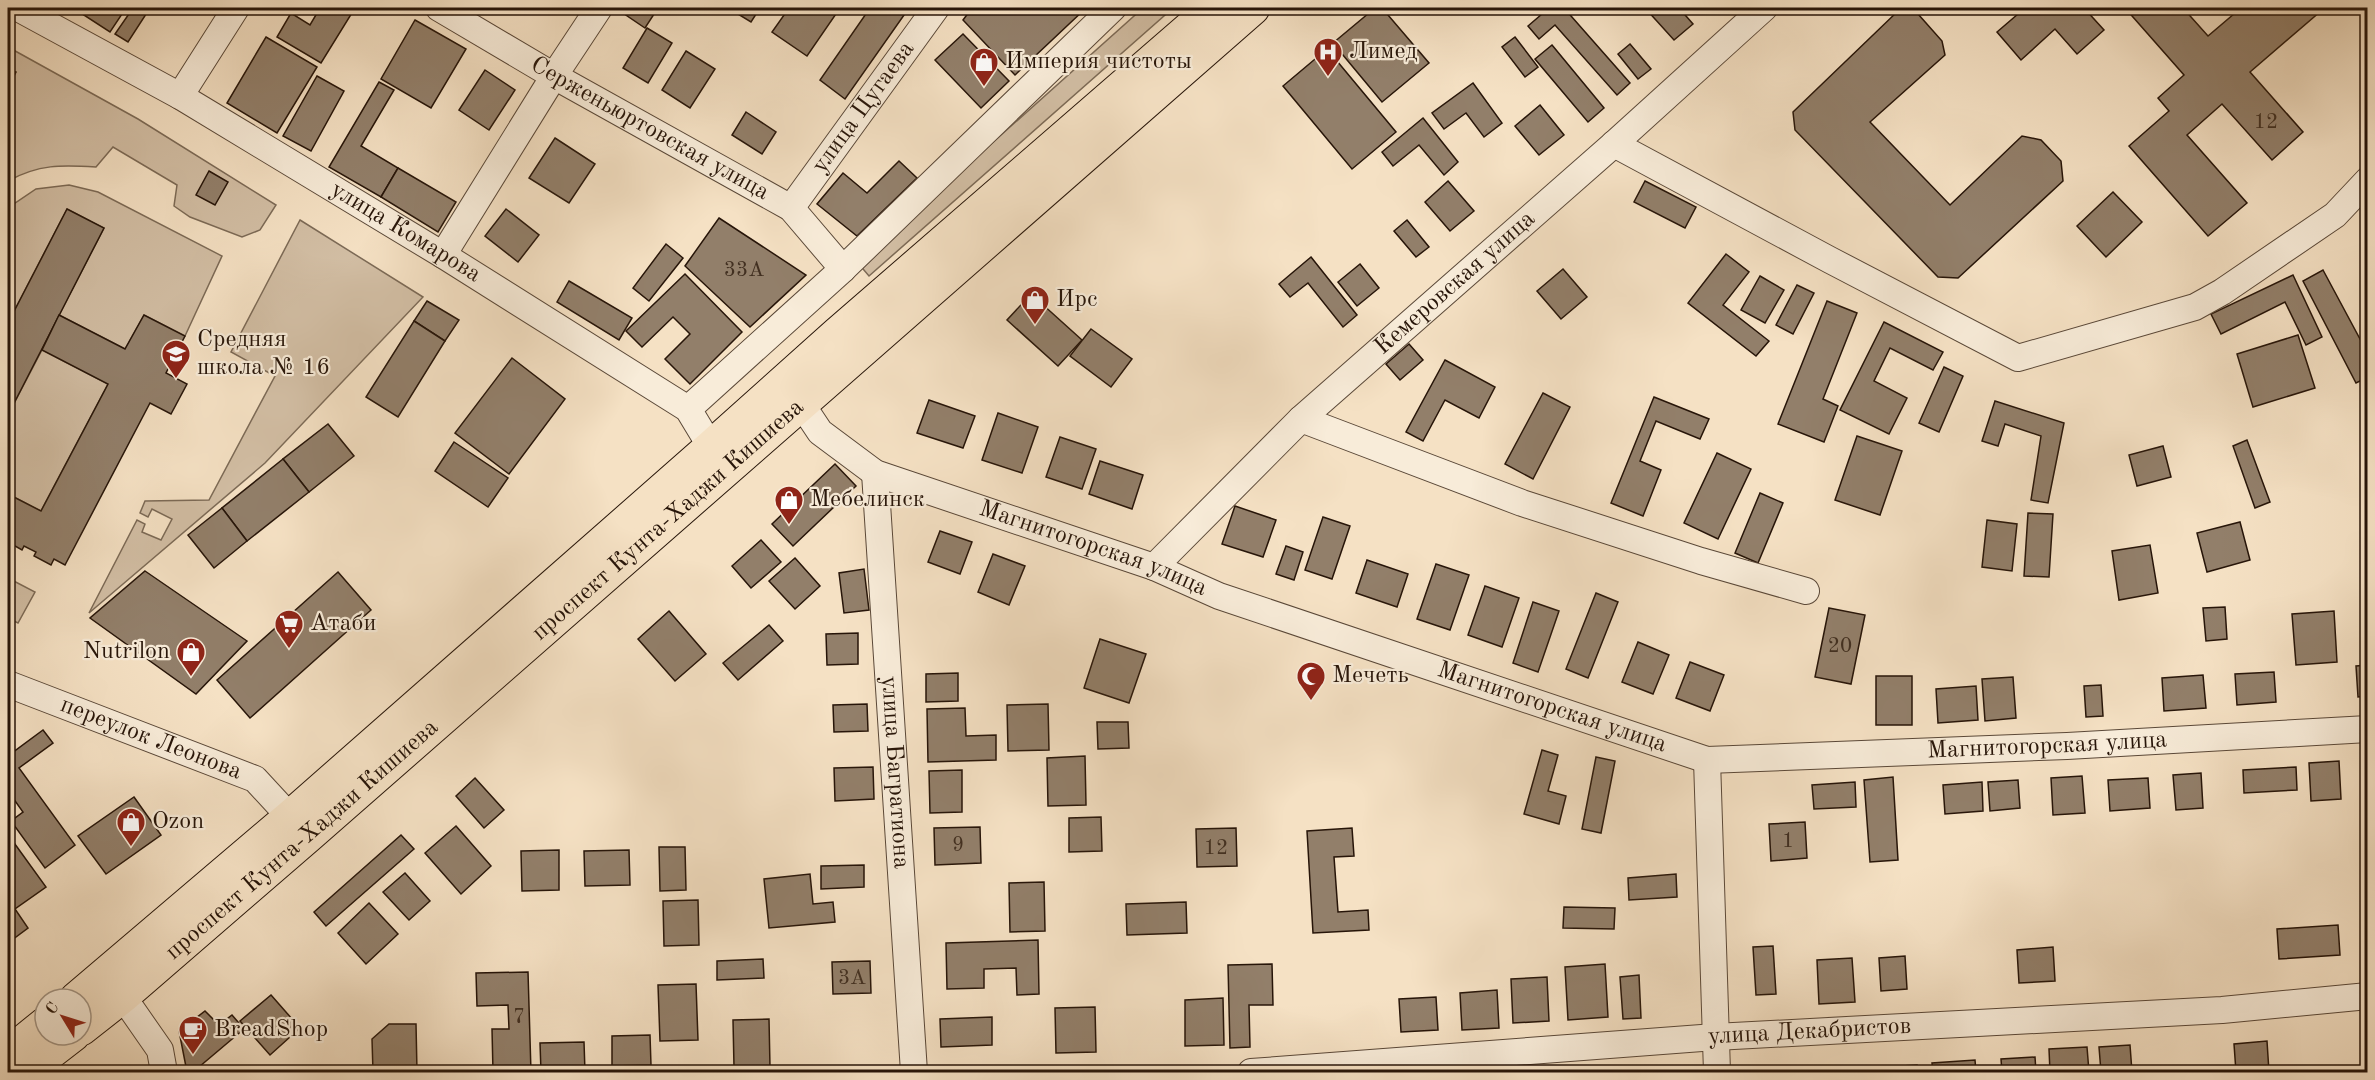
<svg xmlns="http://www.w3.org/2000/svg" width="2375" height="1080" viewBox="0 0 2375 1080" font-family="'Old Standard TT',serif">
	<rect width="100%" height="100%" fill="#f5e1c4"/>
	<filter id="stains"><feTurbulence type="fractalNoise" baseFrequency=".00333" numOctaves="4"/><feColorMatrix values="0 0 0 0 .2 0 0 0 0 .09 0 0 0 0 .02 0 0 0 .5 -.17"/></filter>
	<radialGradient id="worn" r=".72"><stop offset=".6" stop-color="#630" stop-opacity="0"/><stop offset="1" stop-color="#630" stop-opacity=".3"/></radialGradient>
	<g fill="#d2bea4" stroke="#7c6a56" stroke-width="1.5">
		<polygon points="1143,8 1173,8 869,276 858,263"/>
		<path d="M8,47l130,72 138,86 -16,25 -18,7 -52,-20 -16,-11 3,-21 -64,-38 -17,20c-35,-2 -57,-3 -88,14z"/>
		<polygon points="69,185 98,192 222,256 185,336 144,315 125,349 59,315 104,228 67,209 8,323 8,208 36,189"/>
		<polygon points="300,220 423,297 265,463 89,613 137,520 145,524 142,532 161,540 172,519 152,509 148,517 140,513 145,501 209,500 275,376 231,352"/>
		<polygon points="42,350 108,384 41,511 8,494 8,415"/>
		<polygon points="8,578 35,592 18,623 8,618"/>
	</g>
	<g fill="#927f6a" stroke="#271509" stroke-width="1.5">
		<polygon points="73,8 126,8 110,32"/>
		<polygon points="133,8 150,8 128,42 115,34"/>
		<polygon points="320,8 355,8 321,63 277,37 291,13 310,25"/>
		<polygon points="622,8 658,8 645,28 620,11"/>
		<polygon points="728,8 760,8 751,22"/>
		<polygon points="789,8 833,8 838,11 807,56 772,32"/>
		<polygon points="870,8 909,8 845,99 820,80"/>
		<polygon points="972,8 1086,8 1015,75 963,20"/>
		<polygon points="1375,8 1382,8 1429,63 1382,102 1333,43"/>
		<polygon points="1549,8 1564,8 1630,83 1617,95 1555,25 1539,39 1528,26"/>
		<polygon points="1645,8 1679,8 1693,24 1674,40"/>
		<polygon points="2025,8 2084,8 2104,30 2077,54 2055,29 2021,60 1997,32"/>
		<polygon points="2125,8 2183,8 2208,36 2241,8 2318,8 2321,11 2250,72 2303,132 2272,160 2222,104 2187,135 2247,203 2208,236 2129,146 2169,111 2158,98 2184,75"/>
		<polygon points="1899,10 1918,14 1942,41 1945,55 1870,122 1950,205 2022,136 2041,140 2061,161 2063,181 1958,278 1938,277 1795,130 1793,112"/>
		<polygon points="415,20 466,49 431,108 381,79"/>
		<polygon points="647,28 672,43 648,83 623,68"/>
		<polygon points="963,34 1009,81 981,108 935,60"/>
		<polygon points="266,37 317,67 277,133 227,103"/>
		<polygon points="1515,37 1538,67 1525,77 1502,47"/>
		<polygon points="1630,44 1651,69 1638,79 1618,54"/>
		<polygon points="1552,45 1604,108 1588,122 1535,59"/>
		<polygon points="1327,49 1396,132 1352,169 1283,86"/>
		<polygon points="686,51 715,69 690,108 662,90"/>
		<polygon points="8,68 16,72 8,88"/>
		<polygon points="485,70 515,90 489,130 459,110"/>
		<polygon points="317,76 344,91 311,151 283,136"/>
		<polygon points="379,82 394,90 361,146 398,168 381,197 329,167"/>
		<polygon points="1473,83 1502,123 1484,137 1466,113 1444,129 1432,113"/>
		<polygon points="1540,105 1564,135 1539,155 1515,126"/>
		<polygon points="746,112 776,132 762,154 732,135"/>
		<polygon points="1423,118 1458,162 1444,175 1419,145 1393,166 1382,152"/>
		<polygon points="555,138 595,164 569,203 529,178"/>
		<polygon points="899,161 917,178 857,236 817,204 843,173 867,193"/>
		<polygon points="398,168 456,202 438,232 381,197"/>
		<polygon points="209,171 228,182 215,205 196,195"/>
		<polygon points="1448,181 1474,211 1450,231 1425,202"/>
		<polygon points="1645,181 1696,207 1685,228 1634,202"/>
		<polygon points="2113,192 2142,222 2106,257 2077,226"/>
		<polygon points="67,209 104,228 8,415 8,323"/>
		<polygon points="506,209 539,235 518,262 485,236"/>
		<polygon points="719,218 806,275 750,327 685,266"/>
		<polygon points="1407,220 1429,247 1416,257 1394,231"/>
		<polygon points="666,244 683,258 649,301 633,288"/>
		<polygon points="1726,254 1749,272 1723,305 1769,341 1756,356 1688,303"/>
		<polygon points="1311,257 1357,315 1343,327 1308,283 1290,297 1279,284"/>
		<polygon points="1360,264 1379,288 1357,306 1338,282"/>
		<polygon points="1563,269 1587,297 1561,319 1537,291"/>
		<polygon points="2323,270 2368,354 2368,377 2356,383 2303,281"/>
		<polygon points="685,274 742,332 690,384 665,359 690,334 673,317 642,347 626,331"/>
		<polygon points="2293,275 2322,337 2306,345 2285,302 2221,334 2211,314"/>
		<polygon points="1760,276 1784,290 1765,323 1741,310"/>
		<polygon points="569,281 632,318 619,340 557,302"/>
		<polygon points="1797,285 1814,293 1793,334 1776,325"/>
		<polygon points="1031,294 1082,340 1058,366 1007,320"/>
		<polygon points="427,301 459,320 445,341 414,321"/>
		<polygon points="1827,301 1857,313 1823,399 1838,406 1824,442 1778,424"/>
		<polygon points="59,315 125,349 144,315 185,336 166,373 187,384 171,414 150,403 65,565 54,559 51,565 34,556 36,552 24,546 22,550 8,542 8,494 41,511 108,384 42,350"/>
		<polygon points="414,321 445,341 398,417 366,397"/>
		<polygon points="1884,322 1943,352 1933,370 1890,348 1874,381 1907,398 1889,434 1840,410"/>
		<polygon points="1091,329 1132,359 1111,387 1070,356"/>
		<polygon points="2298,335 2315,388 2253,407 2237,354"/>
		<polygon points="1409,344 1423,360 1400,380 1386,364"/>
		<polygon points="512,358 565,399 509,474 455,433"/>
		<polygon points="1445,360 1495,387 1479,418 1445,400 1423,441 1406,432"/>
		<polygon points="1944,367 1963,376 1939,432 1919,423"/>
		<polygon points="1543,393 1570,407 1533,479 1505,464"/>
		<polygon points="1654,397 1709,419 1700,439 1656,421 1640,461 1661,470 1643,516 1611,503"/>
		<polygon points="929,400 975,416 963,448 917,433"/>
		<polygon points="1995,401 2064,423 2048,503 2031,500 2041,436 2005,424 1998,446 1982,441"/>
		<polygon points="998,413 1038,427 1022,473 982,460"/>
		<polygon points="328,424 354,456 309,492 283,459"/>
		<polygon points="1857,436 1902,451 1880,515 1835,500"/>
		<polygon points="1060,437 1096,449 1082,489 1046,477"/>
		<polygon points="2247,440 2270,502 2255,508 2233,446"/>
		<polygon points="454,442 508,478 488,507 435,471"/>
		<polygon points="2163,446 2171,477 2137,486 2129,455"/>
		<polygon points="1717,453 1751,469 1718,539 1684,523"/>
		<polygon points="283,459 309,492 247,541 222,508"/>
		<polygon points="1100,461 1143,475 1132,509 1089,494"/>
		<polygon points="835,464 856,486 793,546 772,524"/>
		<polygon points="1760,493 1783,503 1758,563 1735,553"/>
		<polygon points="1235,506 1276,520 1263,557 1222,544"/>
		<polygon points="222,508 247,541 214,568 188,535"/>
		<polygon points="2028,513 2053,514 2049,577 2024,576"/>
		<polygon points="1323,517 1350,526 1332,579 1305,570"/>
		<polygon points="1987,520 2017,524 2012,571 1982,567"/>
		<polygon points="2240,522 2250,560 2207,572 2197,533"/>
		<polygon points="940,531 972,542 960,574 928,562"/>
		<polygon points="761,540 781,562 751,588 732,566"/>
		<polygon points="2150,545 2158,593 2119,600 2112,551"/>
		<polygon points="1286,546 1303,552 1294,580 1276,574"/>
		<polygon points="993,554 1025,566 1009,605 978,592"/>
		<polygon points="795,558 820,586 795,609 769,581"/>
		<polygon points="1367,560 1408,574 1397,607 1356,593"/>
		<polygon points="1436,564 1469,575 1450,630 1417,619"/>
		<polygon points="864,569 869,610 844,613 839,573"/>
		<polygon points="145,571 247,641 196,694 90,618"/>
		<polygon points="338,572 371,610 250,718 217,680"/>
		<polygon points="1485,586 1519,598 1502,647 1468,635"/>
		<polygon points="1596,593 1618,602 1588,678 1566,669"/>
		<polygon points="1533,602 1559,611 1538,672 1513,663"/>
		<polygon points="2225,607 2227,639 2206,641 2203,608"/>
		<polygon points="1829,608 1865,615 1851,684 1815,677"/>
		<polygon points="669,611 706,654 675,681 638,639"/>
		<polygon points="2334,611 2337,662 2296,665 2292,614"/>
		<polygon points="769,625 783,641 738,680 723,663"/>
		<polygon points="858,633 858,664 827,665 826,634"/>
		<polygon points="1100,639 1146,654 1129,703 1084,688"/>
		<polygon points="1638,642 1669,655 1653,694 1622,682"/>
		<polygon points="1690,662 1724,675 1710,711 1676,698"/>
		<polygon points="2368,665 2368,696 2358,697 2356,666"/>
		<polygon points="2274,672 2276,702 2237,705 2235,674"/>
		<polygon points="958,673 958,701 926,702 926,674"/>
		<polygon points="2203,675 2206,708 2164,711 2162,678"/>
		<rect x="1876" y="676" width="36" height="49"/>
		<polygon points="2013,677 2016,718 1985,721 1982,679"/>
		<polygon points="2101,685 2103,716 2086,717 2084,686"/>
		<polygon points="1976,686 1978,720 1938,723 1936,689"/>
		<polygon points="867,704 868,731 834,732 833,705"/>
		<polygon points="1048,704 1049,750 1008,751 1007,705"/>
		<polygon points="965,708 966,736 996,735 996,760 928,762 927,709"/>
		<polygon points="1097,722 1128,722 1129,748 1098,749"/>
		<polygon points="43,730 53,743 19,768 75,845 45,868 11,821 23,812 8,791 8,756"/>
		<polygon points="1542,750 1558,755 1548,791 1566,796 1559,824 1524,814"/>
		<polygon points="2363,754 2368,754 2368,793 2366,793"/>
		<polygon points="1085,756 1086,805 1048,806 1047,758"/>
		<polygon points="1596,757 1615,761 1601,833 1582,829"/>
		<polygon points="2339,761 2341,799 2311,801 2309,763"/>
		<polygon points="873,767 874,799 835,801 834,768"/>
		<polygon points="2296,767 2297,790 2244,793 2243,770"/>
		<polygon points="962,770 962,812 930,813 929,771"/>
		<polygon points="2201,773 2203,808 2176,810 2173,775"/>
		<polygon points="2082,776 2085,813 2053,815 2051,778"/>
		<polygon points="1893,777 1898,860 1870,862 1864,780"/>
		<polygon points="475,778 504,810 484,828 456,796"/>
		<polygon points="2148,778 2150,808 2110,811 2108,780"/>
		<polygon points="2018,780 2020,808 1990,811 1988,782"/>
		<polygon points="1855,782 1856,807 1814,809 1812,785"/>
		<polygon points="1982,782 1983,811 1945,814 1943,785"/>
		<polygon points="134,797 161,835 106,874 78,836"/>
		<polygon points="1101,817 1102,851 1069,852 1069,818"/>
		<polygon points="1805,822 1807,858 1771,861 1769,824"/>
		<polygon points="456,826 491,866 461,894 425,853"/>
		<polygon points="980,827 981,863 935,865 934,828"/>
		<polygon points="1236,828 1237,866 1197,867 1196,829"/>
		<polygon points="1352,828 1354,856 1334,857 1338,912 1368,910 1369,930 1313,933 1307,831"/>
		<polygon points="401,835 414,849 326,926 314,912"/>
		<polygon points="12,840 46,887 15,909 28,928 12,940 8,934 8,843"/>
		<polygon points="659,847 685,847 686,890 660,891"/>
		<polygon points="559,850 559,890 522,891 521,851"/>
		<polygon points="629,850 630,885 585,886 584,851"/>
		<polygon points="864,865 864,887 821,889 821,866"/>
		<polygon points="405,873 430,901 409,920 383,892"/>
		<polygon points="810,874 813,904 833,902 835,922 769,928 764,879"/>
		<polygon points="1676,874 1677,897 1629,900 1628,878"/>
		<polygon points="1044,882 1045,931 1010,932 1009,883"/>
		<polygon points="698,900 699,945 664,946 663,901"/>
		<polygon points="1186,902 1187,933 1127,935 1126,904"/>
		<polygon points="369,903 398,934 366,964 338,933"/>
		<polygon points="1564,907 1615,908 1614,929 1563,928"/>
		<polygon points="2338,925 2340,955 2279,959 2277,929"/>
		<polygon points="1038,940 1039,994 1017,995 1016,968 984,969 984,988 947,989 946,943"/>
		<polygon points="1773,946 1776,994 1756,995 1753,947"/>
		<polygon points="2053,947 2055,981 2019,983 2017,950"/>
		<polygon points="1905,956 1907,989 1881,991 1879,958"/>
		<polygon points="1852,958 1855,1002 1819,1004 1817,960"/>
		<polygon points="763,959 764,978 717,980 717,961"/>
		<polygon points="870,961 871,993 833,994 832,962"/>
		<polygon points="1272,964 1273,1005 1249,1005 1250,1047 1230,1048 1228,965"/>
		<polygon points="1605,964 1608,1017 1568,1020 1565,967"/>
		<polygon points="528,972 531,1072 493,1072 492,1029 509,1029 508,1005 477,1006 476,973"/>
		<polygon points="1639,975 1641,1018 1623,1019 1620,977"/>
		<polygon points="1547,977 1549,1021 1513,1023 1511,979"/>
		<polygon points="696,984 698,1040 660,1041 658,985"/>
		<polygon points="1497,990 1499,1028 1462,1030 1460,993"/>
		<polygon points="271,995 300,1028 270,1055 240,1021"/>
		<polygon points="1436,997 1438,1030 1401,1032 1399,999"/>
		<polygon points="1223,998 1224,1045 1185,1046 1185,1000"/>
		<polygon points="1095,1007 1096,1052 1056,1053 1055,1008"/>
		<polygon points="205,1011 219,1025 232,1015 244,1029 193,1072 187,1072 179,1031"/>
		<polygon points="992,1017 992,1045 941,1047 940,1019"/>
		<polygon points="769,1019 770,1067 734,1067 733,1020"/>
		<polygon points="389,1024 416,1024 417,1072 373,1072 372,1039"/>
		<polygon points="650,1035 651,1065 612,1066 612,1036"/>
		<polygon points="2267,1041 2269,1072 2236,1072 2234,1044"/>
		<polygon points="584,1042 585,1072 541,1072 540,1043"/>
		<polygon points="2130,1045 2132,1072 2101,1072 2099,1047"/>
		<polygon points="2087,1047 2089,1072 2050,1072 2049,1049"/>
		<polygon points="2035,1057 2036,1072 2002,1072 2001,1059"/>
		<polygon points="1975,1060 1976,1072 1933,1072 1932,1063"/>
		<polygon points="1917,1065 1917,1072 1886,1072 1885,1067"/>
		<polygon points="1842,1067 1843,1072 1817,1072 1816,1069"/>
		<polygon points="334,1071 355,1071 355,1072 333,1072"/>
	</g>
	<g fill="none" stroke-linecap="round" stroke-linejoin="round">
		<g stroke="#5a4838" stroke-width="28">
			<g id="minor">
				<path id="s1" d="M18,8l162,88 263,159 245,154 23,38 -7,15"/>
				<path id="s2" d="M439,8l115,68 237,132 52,61"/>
				<polyline points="180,96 236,8"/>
				<polyline points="1614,144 1830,260 2018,358 2195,307 2222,292 2335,215 2368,180"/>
				<path id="s3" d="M791,208l145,-200"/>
				<polyline points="443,255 554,76 599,8"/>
				<path id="s4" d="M811,388l-9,17 18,27 55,41 279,94 65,29 488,164 360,-14 301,-17"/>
				<polyline points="688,409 843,269 1113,8"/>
				<polyline points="1301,419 1522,503 1701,561 1806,591"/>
				<path id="s5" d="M875,473l39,599"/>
				<path id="s6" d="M1154,567l147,-148 313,-275 150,-136"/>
				<path id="s7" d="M8,684l247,95 48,52"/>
				<polyline points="1707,760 1717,1072"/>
				<polyline points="112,981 160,1050 164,1072"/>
				<path id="s8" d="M1251,1072l464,-35 507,-27 146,-14"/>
			</g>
		</g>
		<g stroke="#271509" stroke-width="35">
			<g id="primary">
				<polyline points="76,999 290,817 711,447 837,334 1213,8"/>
				<path id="s9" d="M81,1029l42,-33 185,-160 945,-828"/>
				<polyline points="8,1054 45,1024"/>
				<polyline points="25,1072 73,1035"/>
			</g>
		</g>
		<use href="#minor" stroke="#f8ecd9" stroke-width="26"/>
		<use href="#primary" stroke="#f5e1c4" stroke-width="33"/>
	</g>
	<defs>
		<g id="hospital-pin" transform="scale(1.5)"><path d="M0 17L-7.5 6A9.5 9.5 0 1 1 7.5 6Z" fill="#8f2418" stroke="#f8ecd9"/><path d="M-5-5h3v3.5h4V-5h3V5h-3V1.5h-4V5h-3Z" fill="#fff"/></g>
		<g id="shop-pin" transform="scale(1.5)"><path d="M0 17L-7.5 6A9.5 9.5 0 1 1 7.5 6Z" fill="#8f2418" stroke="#f8ecd9"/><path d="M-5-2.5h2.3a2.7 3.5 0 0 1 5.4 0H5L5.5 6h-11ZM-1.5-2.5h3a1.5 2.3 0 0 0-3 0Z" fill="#fff"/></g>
		<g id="school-pin" transform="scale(1.5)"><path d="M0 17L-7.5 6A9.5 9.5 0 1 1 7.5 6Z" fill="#8f2418" stroke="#f8ecd9"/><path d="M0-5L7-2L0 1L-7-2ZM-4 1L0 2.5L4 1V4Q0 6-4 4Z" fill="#fff"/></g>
		<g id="supermarket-pin" transform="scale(1.5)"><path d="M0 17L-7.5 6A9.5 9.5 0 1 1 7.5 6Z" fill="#8f2418" stroke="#f8ecd9"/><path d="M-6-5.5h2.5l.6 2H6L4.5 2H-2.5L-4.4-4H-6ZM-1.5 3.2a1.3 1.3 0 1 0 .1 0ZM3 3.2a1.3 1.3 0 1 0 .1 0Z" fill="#fff"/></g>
		<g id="mosque-pin" transform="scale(1.5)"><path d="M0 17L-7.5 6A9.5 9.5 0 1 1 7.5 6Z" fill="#8f2418" stroke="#f8ecd9"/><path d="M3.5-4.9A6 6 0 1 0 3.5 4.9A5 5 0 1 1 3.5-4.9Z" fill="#fff"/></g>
		<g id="cafe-pin" transform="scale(1.5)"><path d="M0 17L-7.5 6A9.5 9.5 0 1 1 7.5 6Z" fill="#8f2418" stroke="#f8ecd9"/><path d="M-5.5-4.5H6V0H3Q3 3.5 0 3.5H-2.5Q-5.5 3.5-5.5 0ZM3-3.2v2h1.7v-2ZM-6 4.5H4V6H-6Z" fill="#fff"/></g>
	</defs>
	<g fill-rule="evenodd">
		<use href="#hospital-pin" x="1328" y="52"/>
		<use href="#shop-pin" x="984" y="62"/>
		<use href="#shop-pin" x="1035" y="300"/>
		<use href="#school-pin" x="176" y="354"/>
		<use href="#shop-pin" x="789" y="500"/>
		<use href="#supermarket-pin" x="289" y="624"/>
		<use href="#shop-pin" x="191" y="652"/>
		<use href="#mosque-pin" x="1311" y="676"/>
		<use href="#shop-pin" x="131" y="822"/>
		<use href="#cafe-pin" x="193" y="1030"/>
	</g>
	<g text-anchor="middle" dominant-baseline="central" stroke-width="4.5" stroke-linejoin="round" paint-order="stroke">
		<g font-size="21" fill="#423021">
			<text x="2266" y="122">12</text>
			<text x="744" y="270">33А</text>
			<text x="1840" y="646">20</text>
			<text x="1788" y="841">1</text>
			<text x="958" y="845">9</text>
			<text x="1216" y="848">12</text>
			<text x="852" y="978">3А</text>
			<text x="519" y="1017">7</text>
		</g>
		<g font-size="24" fill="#271509" stroke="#f8ecd9" text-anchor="start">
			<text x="1349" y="52">Лимед</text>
			<text x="1005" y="62">Империя чистоты</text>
			<text x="1056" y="300">Ирс</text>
			<text x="197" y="340">Средняя<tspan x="197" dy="28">школа № 16</tspan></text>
			<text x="810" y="500">Мебелинск</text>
			<text x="310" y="624">Атаби</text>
			<text x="170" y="652" text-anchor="end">Nutrilon</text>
			<text x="1332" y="676">Мечеть</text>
			<text x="152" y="822">Ozon</text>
			<text x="214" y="1030">BreadShop</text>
		</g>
		<g font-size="24" fill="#271509" stroke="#f8ecd9">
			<text stroke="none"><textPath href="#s3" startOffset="124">улица Цугаева</textPath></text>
			<text stroke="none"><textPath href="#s2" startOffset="243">Серженьюртовская улица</textPath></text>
			<text stroke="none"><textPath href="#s1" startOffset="448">улица Комарова</textPath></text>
			<text stroke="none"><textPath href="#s6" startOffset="414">Кемеровская улица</textPath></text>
			<text stroke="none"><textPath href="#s9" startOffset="777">проспект Кунта-Хаджи Кишиева</textPath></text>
			<text stroke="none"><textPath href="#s4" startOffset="351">Магнитогорская улица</textPath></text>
			<text stroke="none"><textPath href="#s4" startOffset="837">Магнитогорская улица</textPath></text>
			<text stroke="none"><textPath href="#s7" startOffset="153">переулок Леонова</textPath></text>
			<text stroke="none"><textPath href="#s4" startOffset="1341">Магнитогорская улица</textPath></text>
			<text stroke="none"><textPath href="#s5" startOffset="300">улица Багратиона</textPath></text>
			<text stroke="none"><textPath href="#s9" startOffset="291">проспект Кунта-Хаджи Кишиева</textPath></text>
			<text stroke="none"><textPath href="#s8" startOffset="560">улица Декабристов</textPath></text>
		</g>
	</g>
	<rect width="2375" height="1080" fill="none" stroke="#f5e1c4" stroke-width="30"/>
	<rect x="9" y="9" width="2357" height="1062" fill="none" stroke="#271509" stroke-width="3"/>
	<rect x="15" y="15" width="2345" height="1050" fill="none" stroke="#271509" stroke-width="1.5"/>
	<g transform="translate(63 1017) rotate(308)"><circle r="28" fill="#f8ecd9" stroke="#a49686" stroke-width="1.5"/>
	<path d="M0-4.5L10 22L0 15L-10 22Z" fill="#8f2418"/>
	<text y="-9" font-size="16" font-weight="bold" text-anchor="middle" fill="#271509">С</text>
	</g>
	<rect width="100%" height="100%" filter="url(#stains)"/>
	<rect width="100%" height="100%" fill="url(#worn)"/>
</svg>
